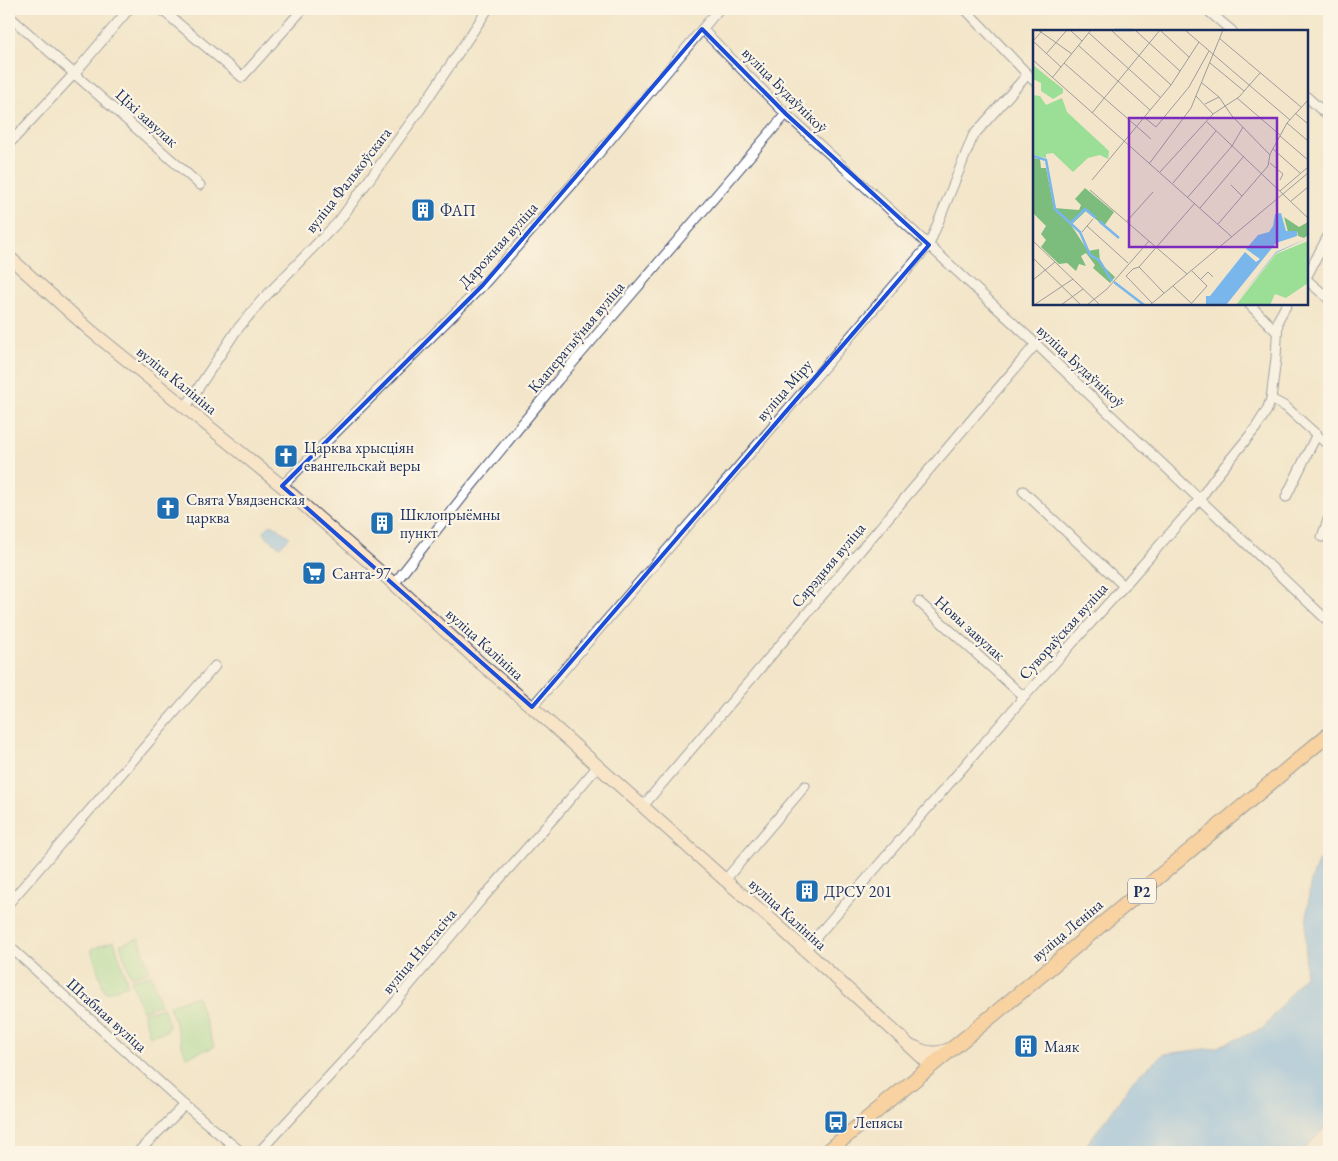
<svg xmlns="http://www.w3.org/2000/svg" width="1338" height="1161" viewBox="0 0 1338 1161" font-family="'EB Garamond',serif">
	<rect width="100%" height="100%" fill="#fcf5e5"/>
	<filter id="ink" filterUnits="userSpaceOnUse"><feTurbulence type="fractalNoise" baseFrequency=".02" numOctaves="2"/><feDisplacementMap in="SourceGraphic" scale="10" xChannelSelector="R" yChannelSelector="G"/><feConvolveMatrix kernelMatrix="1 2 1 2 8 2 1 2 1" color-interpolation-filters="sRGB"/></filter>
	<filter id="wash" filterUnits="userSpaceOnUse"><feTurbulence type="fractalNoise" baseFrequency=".0096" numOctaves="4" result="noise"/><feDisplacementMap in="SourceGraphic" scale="20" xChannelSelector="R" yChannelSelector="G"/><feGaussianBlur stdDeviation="1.12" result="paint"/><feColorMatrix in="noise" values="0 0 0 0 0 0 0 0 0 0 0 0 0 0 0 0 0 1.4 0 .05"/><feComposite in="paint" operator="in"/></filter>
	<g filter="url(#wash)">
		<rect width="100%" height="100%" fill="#f3e5c9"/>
		<g fill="#9bde95" stroke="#5b867a">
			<polygon points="139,938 150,971 131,977 120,944"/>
			<polygon points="114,941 128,985 105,993 91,949"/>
			<polygon points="151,974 161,1004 142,1011 131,980"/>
			<polygon points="197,996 214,1047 186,1057 169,1005"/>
			<polygon points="163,1007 169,1025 166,1031 150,1036 143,1013"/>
		</g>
		<g fill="#79b6eb" stroke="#4a72a4">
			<polygon points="271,524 290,537 280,547 266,536 264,531"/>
			<polygon points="1329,855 1329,1124 1327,1125 1302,1152 1081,1152 1118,1103 1133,1080 1164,1054 1215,1048 1264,1028 1305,975 1306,928 1310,885 1318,862"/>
		</g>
	</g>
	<g filter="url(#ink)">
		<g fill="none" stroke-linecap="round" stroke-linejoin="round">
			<g stroke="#3b4a6e" stroke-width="11">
				<g id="street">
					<polyline points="161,9 242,77 303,9"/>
					<polyline points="965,9 1034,81"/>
					<polyline points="1206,9 1232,31"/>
					<polyline points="9,16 200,185"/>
					<polyline points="702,29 786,114 1036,344 1329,622"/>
					<polyline points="1307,97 1329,117"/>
					<polyline points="9,144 74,74 129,9"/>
					<polyline points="1307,276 1329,234"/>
					<polyline points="1307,280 1329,299"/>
					<polyline points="1249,304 1277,332"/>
					<polyline points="1271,399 1286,407 1329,446"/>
					<polyline points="185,408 236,331 261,301 339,221 422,107 488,9"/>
					<polyline points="282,486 483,285 583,172 719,9"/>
					<polyline points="1023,491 1124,586"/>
					<polyline points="1286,497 1317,434"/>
					<polyline points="1322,537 1329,517"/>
					<polyline points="394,584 468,490 558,380 786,114"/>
					<polyline points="919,602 1024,697"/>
					<polyline points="532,707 929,245 973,136 1028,74"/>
					<polyline points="643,806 1036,344"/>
					<polyline points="725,880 805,786"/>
					<polyline points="9,903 215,666"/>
					<polyline points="9,946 185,1105 241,1152"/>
					<polyline points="805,950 1024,697 1124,586 1200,499 1214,479 1255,429 1267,410 1271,399 1276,358 1278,320 1287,304"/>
					<polyline points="138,1152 185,1105"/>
					<polyline points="259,1152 370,1032 481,900 558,813 598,766"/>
				</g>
			</g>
			<g stroke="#3b4a6e" stroke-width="14">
				<g id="secondary">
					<polyline points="9,257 90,330 282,486 394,584 479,662 532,707 725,880 773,921 894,1031 931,1066"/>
					<path d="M915,1047c12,7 26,7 38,0"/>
				</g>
			</g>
			<g stroke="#3b4a6e" stroke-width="16">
				<polyline id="primary" points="827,1152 1027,987 1329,734"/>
			</g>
			<use href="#street" stroke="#fff" stroke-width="9"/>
			<use href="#secondary" stroke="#ffe4c6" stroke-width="12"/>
			<use href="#primary" stroke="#febb71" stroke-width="14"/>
		</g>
	</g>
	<path d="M0 0H1338V1161H0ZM702,29l84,85 143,131 -397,462 -250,-221 201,-201z" fill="#f3e5c9" fill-opacity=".55" fill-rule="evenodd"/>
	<path fill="none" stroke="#1d4ed8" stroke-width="4" stroke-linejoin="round" d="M702,29l84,85 143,131 -397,462 -250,-221 201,-201z"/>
	<defs>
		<g id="building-square" transform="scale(1.25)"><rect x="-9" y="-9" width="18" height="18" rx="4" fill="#1f6fb2" stroke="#fcf5e5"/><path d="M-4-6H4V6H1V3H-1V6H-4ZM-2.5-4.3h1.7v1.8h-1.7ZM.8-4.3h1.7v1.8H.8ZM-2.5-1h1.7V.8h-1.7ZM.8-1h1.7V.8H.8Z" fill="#fff"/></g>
		<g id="church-square" transform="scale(1.25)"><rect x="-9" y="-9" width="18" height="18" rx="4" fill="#1f6fb2" stroke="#fcf5e5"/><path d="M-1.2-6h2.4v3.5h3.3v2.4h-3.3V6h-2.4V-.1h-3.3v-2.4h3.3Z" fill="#fff"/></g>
		<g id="supermarket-square" transform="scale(1.25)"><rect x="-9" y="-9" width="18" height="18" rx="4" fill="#1f6fb2" stroke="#fcf5e5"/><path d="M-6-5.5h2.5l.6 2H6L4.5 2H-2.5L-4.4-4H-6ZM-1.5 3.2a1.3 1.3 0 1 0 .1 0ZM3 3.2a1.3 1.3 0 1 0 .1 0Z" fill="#fff"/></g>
		<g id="bus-square" transform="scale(1.25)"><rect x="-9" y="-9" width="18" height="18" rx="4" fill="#1f6fb2" stroke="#fcf5e5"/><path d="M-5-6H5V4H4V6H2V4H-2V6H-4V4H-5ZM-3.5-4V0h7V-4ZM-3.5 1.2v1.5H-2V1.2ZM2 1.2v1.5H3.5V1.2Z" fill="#fff"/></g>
	</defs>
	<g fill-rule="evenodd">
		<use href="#building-square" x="423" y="210"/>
		<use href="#church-square" x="286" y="456"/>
		<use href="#church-square" x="168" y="508"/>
		<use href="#building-square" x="382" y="523"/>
		<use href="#supermarket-square" x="314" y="573"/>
		<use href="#building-square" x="807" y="891"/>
		<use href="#building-square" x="1026" y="1046"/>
		<use href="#bus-square" x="836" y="1122"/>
	</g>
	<g text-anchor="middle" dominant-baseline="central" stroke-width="4.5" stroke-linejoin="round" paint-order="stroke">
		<rect fill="#fcf5e5" stroke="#5e6a86" stroke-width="1" x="1128" y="878.5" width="28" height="25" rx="4"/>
		<g font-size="15" font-weight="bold" fill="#1b2f5e">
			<text x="1142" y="891">Р2</text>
		</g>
		<g font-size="16" fill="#1b2f5e" stroke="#fcf5e5">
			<text transform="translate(785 90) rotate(45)">вуліца Будаўнікоў</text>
			<text transform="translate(147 118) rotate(42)">Ціхі завулак</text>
			<text transform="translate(348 180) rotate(-52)">вуліца Фалькоўскага</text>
			<text transform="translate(498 245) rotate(-48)">Дарожная вуліца</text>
			<text transform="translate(576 337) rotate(-50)">Кааператыўная вуліца</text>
			<text transform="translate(1081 366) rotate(43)">вуліца Будаўнікоў</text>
			<text transform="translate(177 380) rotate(39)">вуліца Калініна</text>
			<text transform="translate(784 390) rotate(-49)">вуліца Міру</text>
			<text transform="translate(828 565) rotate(-50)">Сярэдняя вуліца</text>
			<text transform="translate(970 628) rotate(42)">Новы завулак</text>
			<text transform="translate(1063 631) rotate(-48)">Сувораўская вуліца</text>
			<text transform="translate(485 644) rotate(42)">вуліца Калініна</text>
			<text transform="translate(788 914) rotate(42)">вуліца Калініна</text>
			<text transform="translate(1067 930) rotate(-40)">вуліца Леніна</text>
			<text transform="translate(419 951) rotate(-50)">вуліца Настасіча</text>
			<text transform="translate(107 1015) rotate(42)">Штабная вуліца</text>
		</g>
		<g font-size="16" fill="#1b2f5e" stroke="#fcf5e5" text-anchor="start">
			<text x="440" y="210">ФАП</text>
			<text x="304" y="447">Царква хрысціян<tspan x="304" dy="18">евангельскай веры</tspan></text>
			<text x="186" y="499">Свята Увядзенская<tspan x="186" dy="18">царква</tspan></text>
			<text x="400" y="514">Шклопрыёмны<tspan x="400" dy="18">пункт</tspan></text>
			<text x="332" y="573">Санта-97</text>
			<text x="824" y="891">ДРСУ 201</text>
			<text x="1044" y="1046">Маяк</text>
			<text x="854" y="1122">Лепясы</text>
		</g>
	</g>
	<g transform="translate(1033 30)">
		<rect width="275" height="275" fill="#f3e5c9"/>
		<path d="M0,35l30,24v4l-10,6 -12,-8v-8l-8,-4zM0,65l7,1 6,9 16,-7 5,14 42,39 -1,8 -8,-4 -12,3 -15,14 -20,-19 -7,1v4l-13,-3zM275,211v42l-22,15 -11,-4 -5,11h-34l40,-51z" fill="#9bde95"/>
		<path d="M0,128l7,1 1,9h5l8,40 25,2 2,-5 -6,-6 10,-11 29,24 -10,14 -18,-15 -15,14 17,26 11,-2 1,14 15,14 -5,6 -17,-15 2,-3 -9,-12 -5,3 5,10 -7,-2 -3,7 -9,-8 -8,1 -18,-17 5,-7 -5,-6 5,-8 -13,-13zM251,187l15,10 9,-5v13l-4,3 -6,-2 -1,-5 -9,1z" fill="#7cbd7e"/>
		<path d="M248,183l5,18h11v5l-21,7 -50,62h-20v-9h4l35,-44 11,10 4,-3 -14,-10 12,-14 11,-3 4,-6 2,-12zM275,208l-32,15 -42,52 42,-53z" fill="#79b6eb"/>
		<path fill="none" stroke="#79b6eb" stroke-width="2.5" d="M82,0h18M0,126l13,4 9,49 25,23 10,23 9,5 13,21M66,191l20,17M38,193l14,-14 11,9M81,252l30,23"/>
		<path fill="none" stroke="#9d9c9e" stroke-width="1" d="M5,0l34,24M37,0l12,11M78,0l60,55M102,0l45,41M127,0l29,27M152,0l29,25M9,1l-9,10 28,26M56,3l72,65M186,8l82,69M45,15l72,65M13,24l21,-24M181,25l76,65M0,30l199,177M31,33l87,76M177,33l34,28M19,48l39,-48M169,53l17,14 13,19 38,39M163,66l17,18M204,68l43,37M172,74l14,-7M59,83l68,-83M262,83l13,11M112,88l11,9 33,-40 20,-36M174,92l101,96M254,93l21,18M247,106l28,24M240,119l27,24M237,133l13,11 -3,6M116,134l42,-56 32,-78M127,142l53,-58 26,-17 21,-24M59,150l79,-95 28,-43M140,153l43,-52M198,155l11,11M57,160l97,84M247,161l28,-24M155,167l44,-51 11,-19M258,171l17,-14M167,178l44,-52M94,191l26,-29M185,194l50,-58 2,-12 17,-31 21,-23M54,196l41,37M49,202l11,-13M0,211l67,64M0,228l48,47M106,237l56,-64M168,249l7,-7 5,5M0,250l22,-18M140,256l18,17M119,273l-26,-27 7,-7 6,-2 25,26M1,275l39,-26M28,275l22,-16M54,275l20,-16 42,-48M117,275l158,-132M157,275l17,-19 -16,-16"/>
		<path fill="#7b2cbf" fill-opacity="0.15" stroke="#7b2cbf" stroke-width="2.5" d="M96,88h148v129h-148z"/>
		<rect width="275" height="275" fill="none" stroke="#1b2f5e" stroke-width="2.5"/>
	</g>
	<rect width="1338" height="1161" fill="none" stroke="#fcf5e5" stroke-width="30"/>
</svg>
